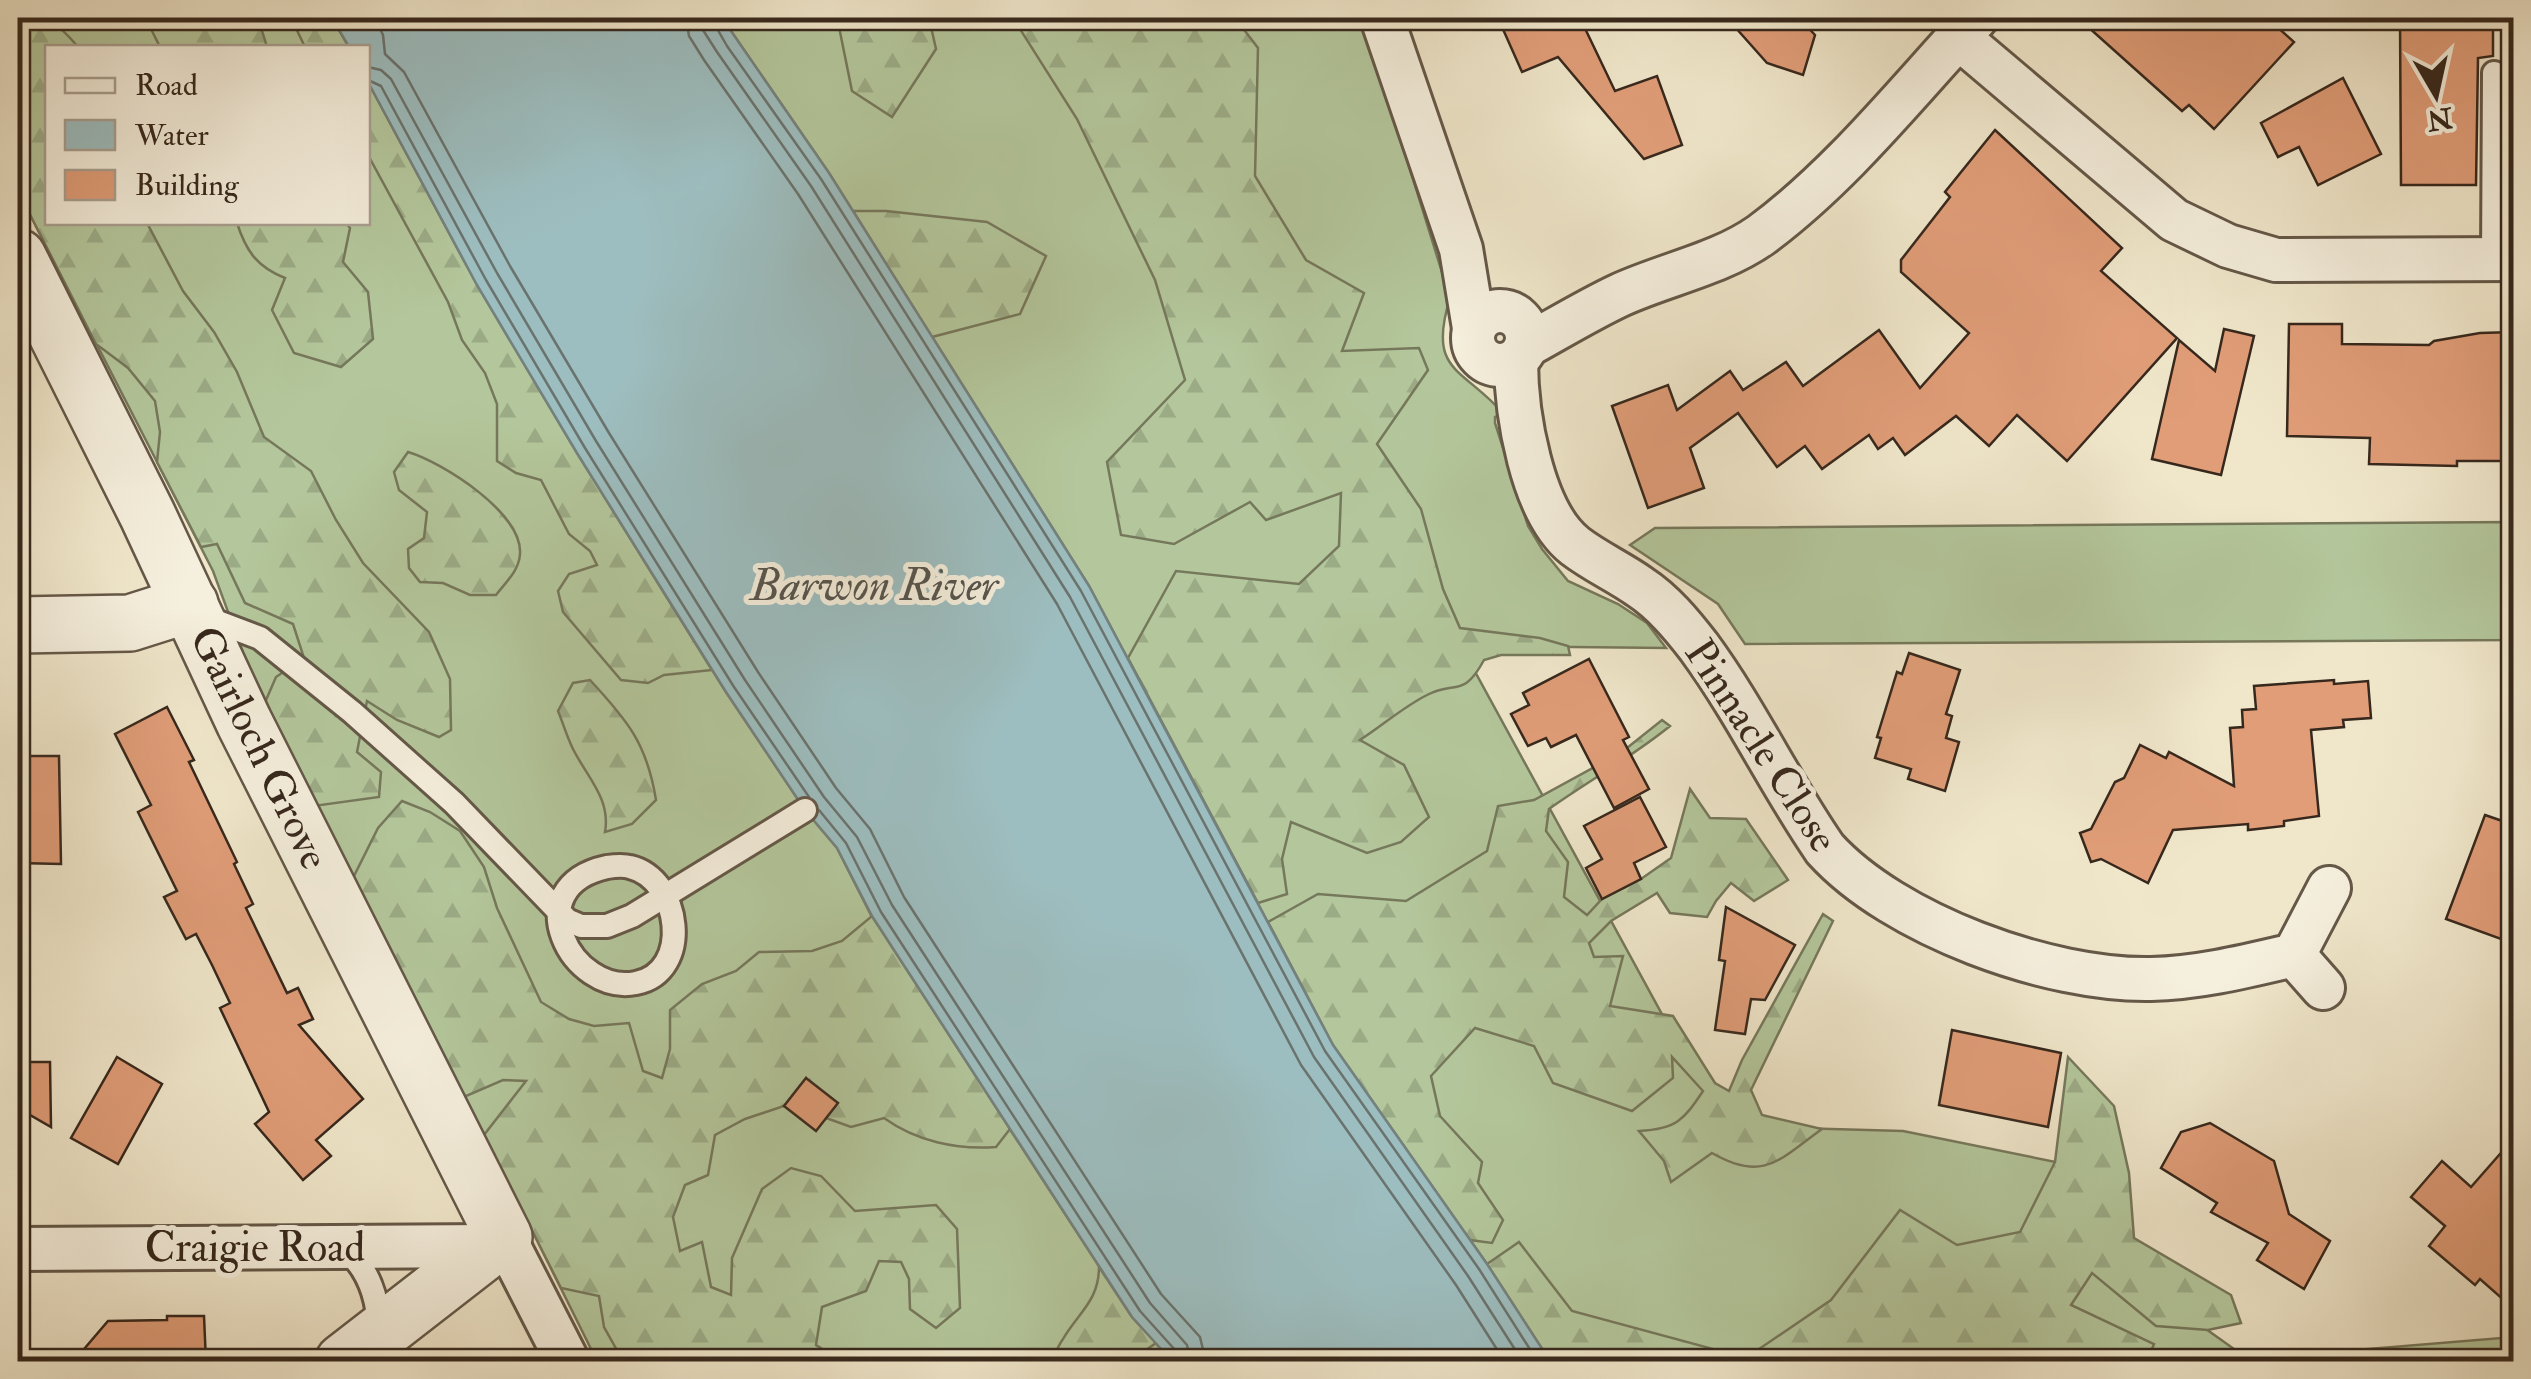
<svg xmlns="http://www.w3.org/2000/svg" width="2531" height="1379" viewBox="0 0 2531 1379" font-family="'IM FELL Double Pica',serif">
	<defs>
		<pattern id="forest-firs" width="22" height="20" patternUnits="userSpaceOnUse" patternTransform="scale(2.5)"><rect width="22" height="20" fill="#b4c79c"/><path d="M5 1l3.5 6h-7zM16 11l3.5 6h-7z" fill="#9bab86"/></pattern>
	</defs>
	<rect width="100%" height="100%" fill="#f0e7cb"/>
	<filter id="stains"><feTurbulence type="fractalNoise" baseFrequency=".002" numOctaves="4"/><feColorMatrix values="0 0 0 0 .2 0 0 0 0 .09 0 0 0 0 .02 0 0 0 .5 -.17"/></filter>
	<radialGradient id="worn" r=".72"><stop offset=".6" stop-color="#630" stop-opacity="0"/><stop offset="1" stop-color="#630" stop-opacity=".3"/></radialGradient>
	<g fill="#b4c79c" stroke="#76785c" stroke-width="2.5">
		<polygon points="18,18 332,18 349,47 48,48 48,222 368,222 368,82 477,285 577,453 726,692 805,810 837,848 872,917 1132,1317 1172,1361 597,1361 529,1224 263,707 213,571 18,191"/>
		<path d="M722,18h636l42,119 50,161c-23,74 12,69 53,115l-8,4v6l33,103 14,23 26,32 50,23 29,19 19,25 -205,-2 262,480 180,5 207,42 44,119 94,67 265,-22v24h-963l-63,-97 -154,-219 -244,-459 -260,-413z"/>
		<polygon points="2513,522 2513,640 1745,644 1718,604 1630,545 1655,528"/>
	</g>
	<g fill="url(#forest-firs)" stroke="#76785c" stroke-width="2.5">
		<path d="M18,18c32,0 40,5 60,29l-30,1v174l99,1 36,68 31,41 23,40 27,65 47,34 25,49 27,43 66,69 21,47 1,51 -12,7 -42,-17 -30,-19 -10,51 24,20 -2,25 -65,9 -51,-99 13,-30 28,-19 -11,-34 -48,-21 -28,-59 -16,3 -44,-85 3,-30 -5,-31 -27,-33 -32,-24 -78,-153z"/>
		<polygon points="114,18 258,18 267,47 160,47 150,27"/>
		<polygon points="291,18 332,18 349,47 305,47"/>
		<polygon points="843,18 929,18 936,49 892,117 852,91 838,22"/>
		<path d="M1013,18h222l23,30 -3,128 51,84 58,33 -22,58 77,-3 9,22 -51,74 44,65 22,80 17,39 80,10 28,8 2,9h-69l-17,5c-21,39 -29,20 -57,35 -24,12 -45,31 -67,45l44,25 25,52 -28,25 -34,11 -76,-31 -9,37 5,35 -29,9 -130,-245 48,-87 123,13 40,-38 2,-53 -75,27 -16,-18 -76,42 -53,-9 -14,-73 78,-82 -30,-100 -78,-161z"/>
		<polygon points="368,82 477,285 577,453 712,670 664,675 648,683 621,680 563,612 558,591 569,574 597,565 590,551 569,534 541,480 516,473 497,461 497,404 485,373 462,340 448,302 368,155"/>
		<polygon points="853,211 886,211 987,222 1046,256 1020,314 932,337"/>
		<path d="M237,223h109l4,5 -7,34 25,30 5,47 -32,28 -47,-14 -22,-43 13,-32c-28,-11 -39,-27 -48,-55z"/>
		<path d="M408,452c34,10 115,61 112,102 -1,17 -15,29 -24,41h-26l-27,-12 -23,-1 -11,-14 -1,-19 16,-11 3,-26 -28,-22 -5,-18z"/>
		<path d="M590,680c38,41 57,64 66,120l-24,24 -27,8c6,-33 -18,-55 -32,-83 -6,-12 -10,-26 -15,-38l15,-28z"/>
		<path d="M1662,720l8,6c-38,31 -80,54 -121,83l-3,22 22,31 -4,35 23,18 15,-16 39,-20 30,-21 19,-69 20,29 36,1 42,61 -34,21 -23,-18 -15,18 -9,16 -37,-4 -13,-20 -46,28 -22,22 5,14 29,-1 -13,50 63,10 42,67 14,8 13,-31 81,-146 10,7 -82,169 11,25 60,14c-42,30 -58,54 -110,24l-41,29 -7,-21 -25,-30c37,-2 44,-10 64,-40l-31,-34 1,21 -41,33 -79,-28 -19,-37 -59,-18 -44,48 9,40 42,46 -4,21 25,37 -11,23 -22,-3 -137,-195 -65,-123 50,-28 88,7 81,-50 11,-45 36,-6 88,-48z"/>
		<path d="M402,801l28,11 30,19 24,36 13,41 44,94 28,17 25,7 35,-3 14,48 19,7 8,-29v-39l32,-26 34,-13 23,-19 53,-1 30,-10 30,-25 138,213 -14,18c-40,3 -80,-6 -112,-29l-33,9 -25,-9 -20,-40 -22,28 -39,13 -30,16 -7,40 -23,10 -12,32 7,34 22,-9 9,45 20,8 1,-37 30,-69 29,-21 30,8 34,35 81,-6 21,24 3,79 -24,20 -26,-19 -1,-30 -8,-17 -22,-1 -13,30 -44,16 -6,38 26,16h-219l-19,-34 -5,-31 -38,-8 -77,-153 42,-54 -23,-1 -39,17 -112,-217 26,-52z"/>
		<polygon points="2068,1057 2114,1106 2129,1173 2134,1238 2231,1295 2241,1323 2208,1330 2156,1326 2092,1273 2071,1305 2154,1344 2147,1361 1550,1361 1487,1264 1519,1242 1572,1311 1746,1358 1831,1300 1900,1210 1957,1245 2020,1232 2055,1162"/>
		<path d="M1099,1267l33,50 24,26 -26,18 -79,1c4,-8 7,-16 12,-23 15,-26 36,-38 36,-72z"/>
	</g>
	<polygon fill="#9dbec0" stroke="#74827f" stroke-width="2.5" points="332,18 722,18 829,173 1089,586 1333,1045 1487,1264 1550,1361 1172,1361 1132,1317 872,916 837,848 805,810 726,692 577,453 477,285 368,82 368,48 349,47"/>
	<g fill="none" stroke-linecap="round" stroke-linejoin="round">
		<g stroke="#6a736e" stroke-width="2.5">
			<polyline points="375,18 383,35 385,54 404,72 510,266 609,433 758,672 836,788 870,829 904,897 1161,1294 1200,1337 1206,1362"/>
			<polyline points="686,18 689,36 704,60 798,194 1057,604 1301,1065 1456,1285 1505,1362"/>
			<polyline points="701,18 703,30 717,52 811,186 1070,597 1314,1057 1468,1276 1523,1362"/>
			<polyline points="714,18 715,25 727,46 821,179 1081,591 1325,1051 1479,1269 1538,1362"/>
			<polyline points="368,67 381,70 391,79 497,273 596,441 745,680 824,797 857,837 892,905 1150,1303 1187,1345 1191,1362"/>
			<polyline points="368,80 381,86 486,280 585,448 734,687 809,797"/>
			<polyline points="819,810 846,843 881,912 1140,1311 1176,1351 1179,1362"/>
		</g>
	</g>
	<g fill="#e09d78" stroke="#37281d" stroke-width="2.5">
		<polygon points="1498,18 1580,18 1615,91 1657,76 1682,145 1644,159 1558,57 1522,72"/>
		<polygon points="1727,18 1799,18 1815,35 1803,75 1767,63"/>
		<polygon points="2078,18 2267,18 2294,42 2214,129 2189,105 2182,111"/>
		<polygon points="2400,18 2493,18 2493,56 2478,58 2476,185 2401,185"/>
		<polygon points="2343,78 2381,154 2318,185 2299,147 2278,157 2261,123"/>
		<polygon points="1995,130 2122,248 2101,271 2177,338 2067,461 2017,415 1989,446 1956,416 1905,455 1893,438 1878,449 1869,435 1822,469 1805,446 1777,467 1738,413 1690,448 1704,488 1648,508 1612,406 1668,385 1677,410 1730,371 1743,390 1786,362 1803,386 1879,330 1920,388 1969,333 1901,272 1901,260 1950,197 1945,192"/>
		<polygon points="2289,324 2342,324 2342,344 2429,345 2434,341 2480,333 2514,332 2514,461 2457,461 2457,466 2369,464 2370,438 2287,436"/>
		<polygon points="2224,329 2254,336 2221,475 2152,459 2179,340 2215,371"/>
		<polygon points="1909,653 1960,670 1946,714 1952,716 1946,738 1959,742 1945,791 1908,779 1911,769 1875,758 1881,738 1877,737 1897,672 1902,674"/>
		<polygon points="1589,659 1629,737 1623,740 1649,789 1614,808 1576,735 1551,747 1546,738 1528,746 1511,714 1529,705 1523,693"/>
		<polygon points="2334,680 2334,684 2368,681 2371,718 2343,720 2344,727 2311,730 2319,816 2284,821 2284,826 2248,830 2248,824 2173,830 2148,883 2101,859 2091,862 2080,833 2091,829 2115,782 2124,778 2140,745 2166,758 2169,752 2234,786 2230,728 2243,727 2242,710 2256,709 2254,686"/>
		<polygon points="167,707 194,760 189,762 237,862 234,864 253,904 246,908 287,993 298,988 313,1019 299,1025 363,1099 316,1140 331,1156 303,1180 255,1124 269,1112 220,1008 230,1003 212,965 196,934 186,939 164,897 177,891 138,812 151,805 115,734"/>
		<polygon points="18,756 59,756 61,864 18,863"/>
		<polygon points="1640,797 1666,847 1634,863 1641,879 1602,899 1586,868 1602,859 1584,826"/>
		<polygon points="2485,815 2514,825 2514,908 2501,939 2446,919"/>
		<polygon points="1726,907 1795,945 1765,1000 1751,999 1745,1034 1715,1030 1725,961 1719,960"/>
		<polygon points="1952,1030 2061,1053 2048,1127 1939,1105"/>
		<polygon points="117,1057 162,1084 118,1164 71,1138"/>
		<polygon points="18,1062 50,1062 51,1127 18,1108"/>
		<polygon points="806,1078 838,1103 816,1131 784,1106"/>
		<polygon points="2210,1123 2274,1161 2289,1214 2330,1241 2304,1289 2257,1260 2268,1243 2211,1212 2217,1203 2161,1168 2181,1132"/>
		<polygon points="2514,1138 2514,1309 2480,1279 2475,1285 2429,1246 2445,1226 2411,1197 2442,1161 2471,1187"/>
		<polygon points="167,1316 204,1316 206,1362 73,1362 108,1321 167,1320"/>
	</g>
	<g fill="none" stroke-linecap="round" stroke-linejoin="round">
		<g stroke="#655848" stroke-width="28">
			<g id="service">
				<polyline points="2493,260 2494,73"/>
				<polyline points="202,616 260,638 352,712 454,803 567,920 581,926 607,926 632,916 805,810"/>
				<path d="M607,867c7,-1 16,-2 23,0 51,12 63,105 6,116 -64,13 -121,-96 -29,-116z"/>
				<path d="M344,1248c24,20 34,50 35,81"/>
			</g>
		</g>
		<g stroke="#655848" stroke-width="48">
			<g id="minor">
				<polyline points="1382,18 1461,249 1474,328"/>
				<polyline points="1958,37 2174,220 2228,246 2276,260 2514,259"/>
				<circle cx="1500" cy="338" r="27"/>
				<path d="M1526,346c31,-17 62,-36 94,-51 46,-21 100,-31 141,-60 81,-60 147,-144 215,-217"/>
				<path d="M1516,360c0,52 15,151 59,186 21,16 44,26 65,41 23,15 42,38 59,60 47,64 81,137 126,202 69,76 224,132 326,130 48,-1 96,-13 143,-24l35,-67"/>
				<polyline points="2294,955 2323,988"/>
				<polyline points="504,1237 568,1362"/>
				<polyline points="18,1249 492,1246"/>
			</g>
		</g>
		<g stroke="#655848" stroke-width="60">
			<g id="tertiary">
				<polyline points="18,257 147,514 244,722 504,1237 343,1362"/>
				<polyline points="18,625 130,623 190,604"/>
			</g>
		</g>
		<use href="#service" stroke="#f5efdd" stroke-width="22"/>
		<use href="#minor" stroke="#f5efdd" stroke-width="42"/>
		<use href="#tertiary" stroke="#f5efdd" stroke-width="55"/>
	</g>
	<g text-anchor="middle" dominant-baseline="central" stroke-width="10" stroke-linejoin="round" paint-order="stroke">
		<g font-size="42" fill="#37281d" stroke="#f5efdd">
			<text transform="translate(1761 746) rotate(57)">Pinnacle Close</text>
			<text transform="translate(259 748) rotate(64)">Gairloch Grove</text>
			<text x="255" y="1248">Craigie Road</text>
		</g>
		<g font-size="45" font-style="italic" fill="#56554e" stroke="#f5efdd">
			<text x="874" y="586">Barwon River</text>
		</g>
	</g>
	<rect width="2531" height="1379" fill="none" stroke="#f0e7cb" stroke-width="60"/>
	<rect x="20" y="20" width="2491" height="1339" fill="none" stroke="#37281d" stroke-width="5"/>
	<rect x="30" y="30" width="2471" height="1319" fill="none" stroke="#37281d" stroke-width="2.5"/>
	<rect x="45" y="45" width="325" height="180" fill="#f5efdd" stroke="#a99f90" stroke-width="2.5"/>
	<rect x="65" y="78" width="50" height="15" fill="#f5efdd" stroke="#a99f90" stroke-width="2.5"/>
	<text x="135" y="95" font-size="30" fill="#37281d">Road</text>
	<rect x="65" y="120" width="50" height="30" fill="#9dbec0" stroke="#a99f90" stroke-width="2.5"/>
	<text x="135" y="145" font-size="30" fill="#37281d">Water</text>
	<rect x="65" y="170" width="50" height="30" fill="#e09d78" stroke="#a99f90" stroke-width="2.5"/>
	<text x="135" y="195" font-size="30" fill="#37281d">Building</text>
	<g transform="translate(2436 95) rotate(171)" stroke="#f5efdd" stroke-width="8" paint-order="stroke">
	<path d="M0-8L18 38L0 25L-18 38Z" fill="#37281d"/>
	<text y="-15" font-size="28" font-weight="bold" text-anchor="middle" fill="#37281d">N</text>
	</g>
	<rect width="100%" height="100%" filter="url(#stains)"/>
	<rect width="100%" height="100%" fill="url(#worn)"/>
</svg>
